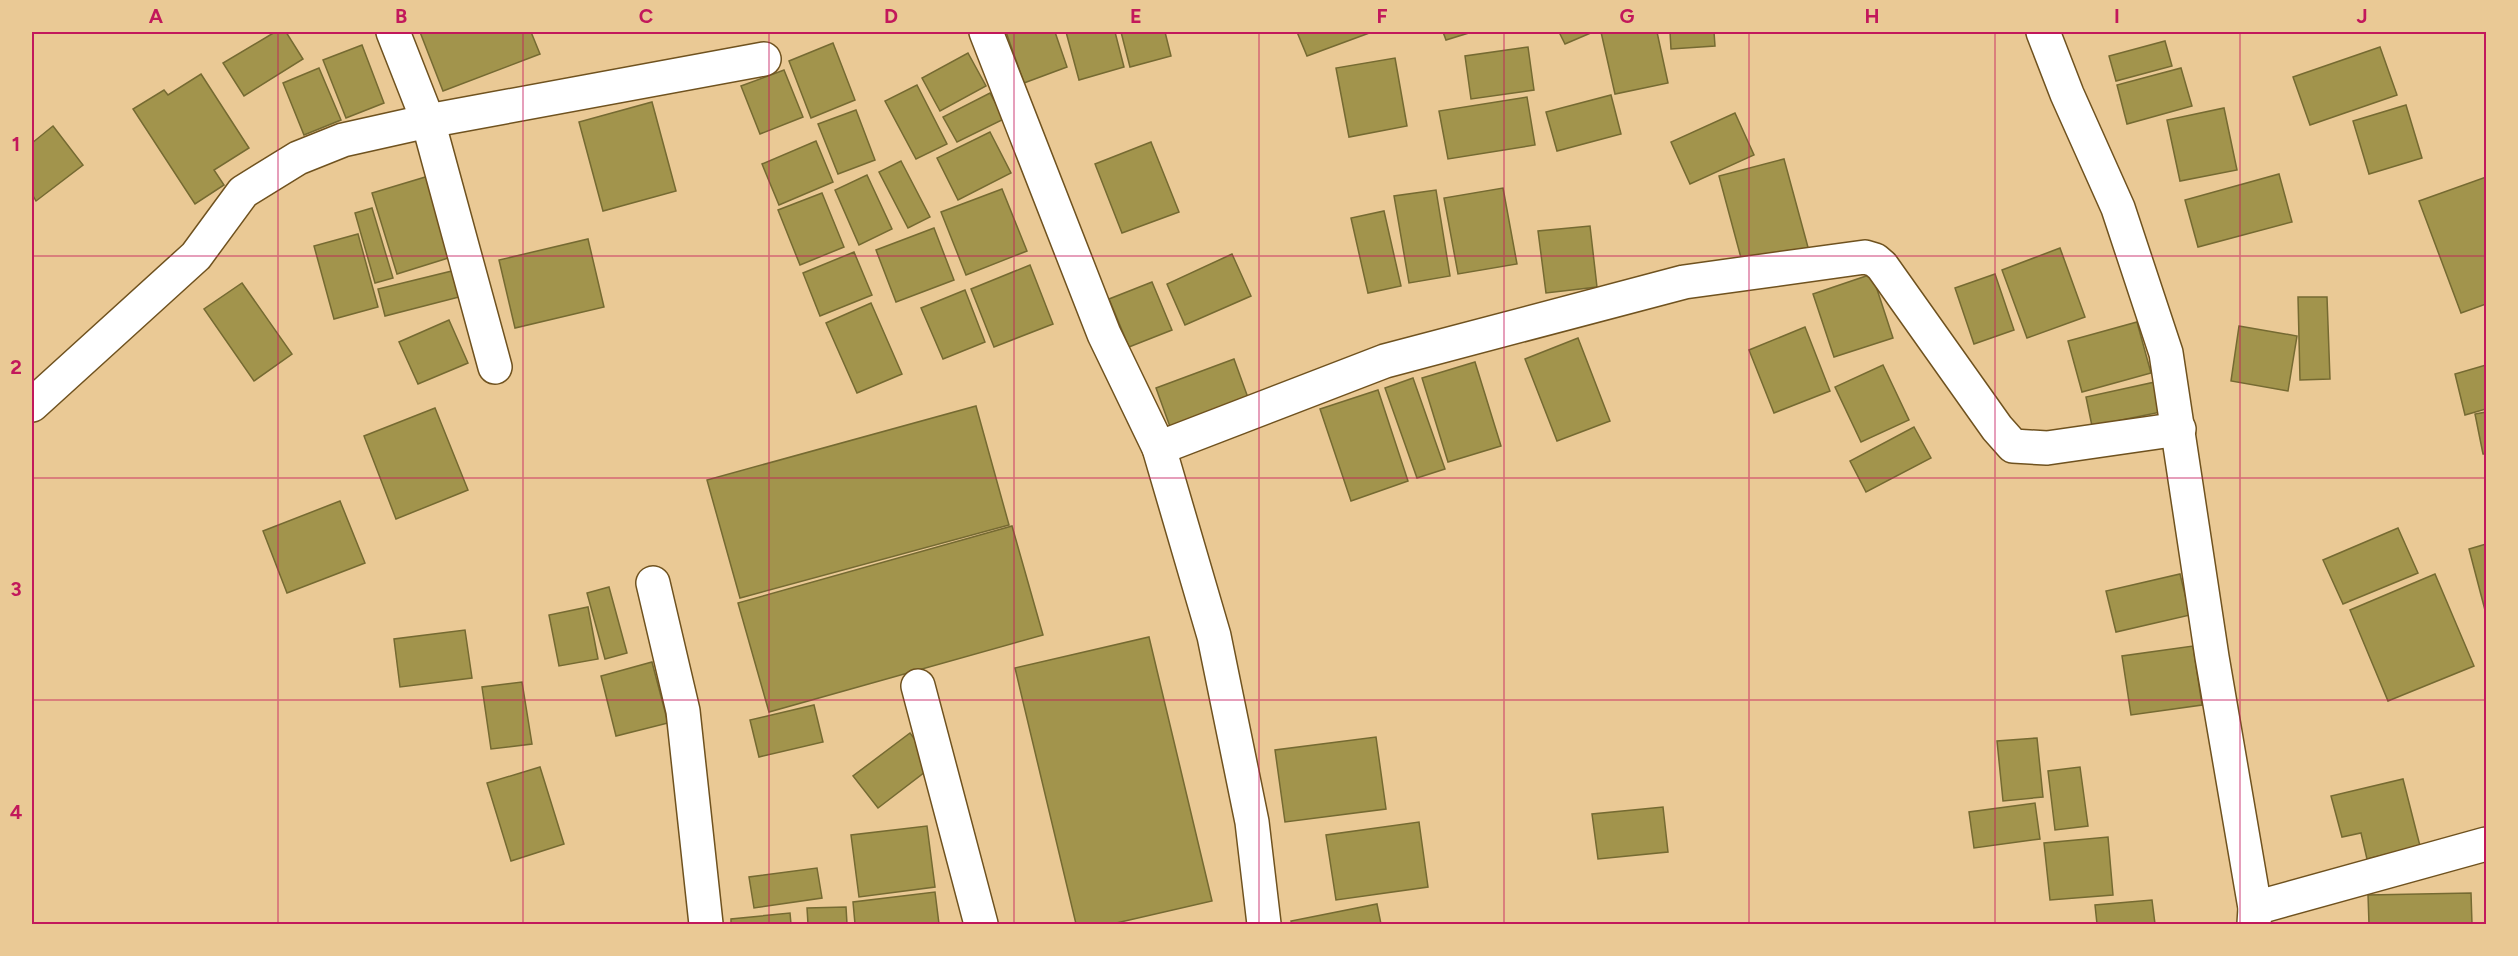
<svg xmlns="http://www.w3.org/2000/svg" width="2518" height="956" viewBox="0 0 2518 956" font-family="Figtree,sans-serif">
	<rect width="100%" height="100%" fill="#eac995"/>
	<g fill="#a2944c" stroke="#756a32" stroke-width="1.5">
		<polygon points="275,32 286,32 303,59 244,96 223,63"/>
		<polygon points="420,32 531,32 540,54 443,91"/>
		<polygon points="1006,32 1055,32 1067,67 1024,83"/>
		<polygon points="1066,32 1115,32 1124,67 1079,80"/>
		<polygon points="1121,32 1165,32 1171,56 1130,67"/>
		<polygon points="1297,32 1372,32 1307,56"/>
		<polygon points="1443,32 1472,32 1446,40"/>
		<polygon points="1559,32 1593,32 1565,44"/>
		<polygon points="1601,32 1657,32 1668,83 1615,94"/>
		<polygon points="1670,32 1714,32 1715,46 1671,49"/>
		<polygon points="2165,41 2172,66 2116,81 2109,56"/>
		<polygon points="833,43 855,100 811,118 789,61"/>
		<polygon points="362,45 384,103 346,118 323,60"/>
		<polygon points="1528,47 1534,90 1471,99 1465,56"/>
		<polygon points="2380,47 2397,95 2310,125 2293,77"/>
		<polygon points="968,53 986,86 940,111 922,78"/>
		<polygon points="1395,58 1407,126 1349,137 1336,68"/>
		<polygon points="319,68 341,120 304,135 283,83"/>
		<polygon points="2181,68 2192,106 2127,124 2117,85"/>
		<polygon points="784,70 803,117 760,134 741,86"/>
		<polygon points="201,74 249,148 214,170 224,185 195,204 133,109 164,90 168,95"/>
		<polygon points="917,85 947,144 916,159 885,101"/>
		<polygon points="990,93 1004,119 957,142 943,117"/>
		<polygon points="1611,95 1621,134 1557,151 1546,112"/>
		<polygon points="1527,97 1535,145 1448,159 1439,111"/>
		<polygon points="652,102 676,191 603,211 579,122"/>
		<polygon points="2406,105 2422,158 2369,174 2353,121"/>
		<polygon points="2224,108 2237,170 2180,181 2167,120"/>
		<polygon points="856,110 875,160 838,174 818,124"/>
		<polygon points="1735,113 1754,155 1690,184 1671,142"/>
		<polygon points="53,126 83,165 36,201 32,194 32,143"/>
		<polygon points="990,132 1011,173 958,200 937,158"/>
		<polygon points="816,141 833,182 779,205 762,164"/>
		<polygon points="1151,142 1179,212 1122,233 1095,164"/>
		<polygon points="1784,159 1809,251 1744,269 1719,176"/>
		<polygon points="901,161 930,217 908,228 879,172"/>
		<polygon points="2279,174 2292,222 2198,247 2185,200"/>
		<polygon points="432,175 458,255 397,274 372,193"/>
		<polygon points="867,175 892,229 859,245 835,190"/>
		<polygon points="2486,177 2486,304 2461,313 2419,201"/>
		<polygon points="1503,188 1517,264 1458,274 1444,198"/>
		<polygon points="1002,189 1027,251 966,275 941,212"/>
		<polygon points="1436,190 1450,276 1409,283 1394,196"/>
		<polygon points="822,193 844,247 800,265 778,210"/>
		<polygon points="372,208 393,278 375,283 355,213"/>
		<polygon points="1384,211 1401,286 1368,293 1351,218"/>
		<polygon points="1590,226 1597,287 1546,293 1538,231"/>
		<polygon points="934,228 954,280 896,302 876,250"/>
		<polygon points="358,234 378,307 334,319 314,246"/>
		<polygon points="588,239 604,307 515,328 499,260"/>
		<polygon points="2060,248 2085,317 2027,338 2002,270"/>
		<polygon points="854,252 872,295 820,316 803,273"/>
		<polygon points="1232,254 1251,296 1185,325 1167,284"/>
		<polygon points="1030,265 1053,324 994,347 971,289"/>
		<polygon points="456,270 463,296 385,316 378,289"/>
		<polygon points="1872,274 1893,338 1834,357 1813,294"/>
		<polygon points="1995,274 2014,330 1974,344 1955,288"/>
		<polygon points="1152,282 1172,330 1129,347 1109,299"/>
		<polygon points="242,283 292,354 254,381 204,309"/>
		<polygon points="965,290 985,342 943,359 921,308"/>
		<polygon points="2298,297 2327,297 2330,379 2300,380"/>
		<polygon points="871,303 902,374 857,393 826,323"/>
		<polygon points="449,320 468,363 418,384 399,342"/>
		<polygon points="2137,322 2151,373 2082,392 2068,341"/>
		<polygon points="2239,326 2297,336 2288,391 2231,381"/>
		<polygon points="1805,327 1830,391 1774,413 1749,350"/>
		<polygon points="1578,338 1610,421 1557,441 1525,359"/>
		<polygon points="1234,359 1251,406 1173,435 1156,388"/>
		<polygon points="1475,362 1501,446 1448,462 1422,378"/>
		<polygon points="1883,365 1909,420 1861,442 1835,387"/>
		<polygon points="2486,365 2486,409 2465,415 2455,374"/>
		<polygon points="1413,378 1445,469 1417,478 1385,388"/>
		<polygon points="2155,382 2161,412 2092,426 2086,397"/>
		<polygon points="1378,390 1408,481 1351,501 1320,409"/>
		<polygon points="976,406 1009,525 740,598 707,480"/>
		<polygon points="435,408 468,490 396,519 364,436"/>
		<polygon points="2486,412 2486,454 2483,454 2475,414"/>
		<polygon points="1914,427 1931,458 1866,492 1850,461"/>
		<polygon points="340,501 365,563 287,593 263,531"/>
		<polygon points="1012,526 1043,635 769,712 738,603"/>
		<polygon points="2398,528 2418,573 2343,604 2323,560"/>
		<polygon points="2486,544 2486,614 2469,549"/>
		<polygon points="2180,574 2190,615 2116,632 2106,591"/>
		<polygon points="2435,574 2474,666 2388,701 2350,610"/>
		<polygon points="609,587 627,653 605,659 587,593"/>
		<polygon points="588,607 598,659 559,666 549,615"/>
		<polygon points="465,630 472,678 400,687 394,639"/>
		<polygon points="1149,637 1212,901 1112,924 1076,924 1015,668"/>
		<polygon points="2193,646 2202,705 2131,715 2122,656"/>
		<polygon points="652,662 668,723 616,736 601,676"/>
		<polygon points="522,682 532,744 491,749 482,687"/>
		<polygon points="814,705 823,742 759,757 750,720"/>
		<polygon points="910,733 934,765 878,808 853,776"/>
		<polygon points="1376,737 1386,809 1285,822 1275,750"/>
		<polygon points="2037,738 2043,797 2003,801 1997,741"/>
		<polygon points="540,767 564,844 511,861 487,783"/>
		<polygon points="2080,767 2088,826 2055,830 2048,771"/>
		<polygon points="2403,779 2420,846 2367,859 2361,833 2342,837 2331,796"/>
		<polygon points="2035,803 2040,839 1974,848 1969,812"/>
		<polygon points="1663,807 1668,852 1598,859 1592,814"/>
		<polygon points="1419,822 1428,887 1336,900 1326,835"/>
		<polygon points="927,826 935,887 859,897 851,835"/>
		<polygon points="2108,837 2113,895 2050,900 2044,843"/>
		<polygon points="817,868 822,898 754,908 749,877"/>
		<polygon points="935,892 939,924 855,924 853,902"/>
		<polygon points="2471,893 2472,924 2369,924 2368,895"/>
		<polygon points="2152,900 2155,924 2097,924 2095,905"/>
		<polygon points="1377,904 1381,924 1292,924 1291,921"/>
		<polygon points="846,907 847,924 808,924 807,908"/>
		<polygon points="790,913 791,924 731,924 731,919"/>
	</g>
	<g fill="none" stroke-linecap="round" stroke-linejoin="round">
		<g stroke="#6f521f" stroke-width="36">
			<g id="minor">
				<polyline points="393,32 428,121 495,367"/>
				<polyline points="986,32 1104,334 1159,448 1214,636 1252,822 1264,924"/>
				<polyline points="2043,32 2067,94 2118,208 2166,353 2212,657 2255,908 2254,924"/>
				<polyline points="32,405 196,256 243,192 298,158 343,140 428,121 764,59"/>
				<polyline points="1159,448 1385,361 1684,282 1865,257 1875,260 1882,266 1997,428 2013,446 2047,448 2179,429"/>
				<polyline points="653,583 683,711 706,924"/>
				<polyline points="918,686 981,924"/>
				<polyline points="2255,908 2486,844"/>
			</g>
		</g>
		<use href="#minor" stroke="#fff" stroke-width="33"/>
	</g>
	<path fill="none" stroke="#c2185b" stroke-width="1.5" stroke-opacity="0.55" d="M278,32v892M523,32v892M769,32v892M1014,32v892M1259,32v892M1504,32v892M1749,32v892M1995,32v892M2240,32v892M32,256h2454M32,478h2454M32,700h2454"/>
	<rect width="2518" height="956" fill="none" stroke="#eac995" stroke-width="66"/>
	<rect x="33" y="33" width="2452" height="890" fill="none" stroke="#c2185b" stroke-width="2"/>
	<g font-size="20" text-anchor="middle" font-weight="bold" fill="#c2185b">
		<text x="156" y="23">A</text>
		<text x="401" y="23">B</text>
		<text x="646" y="23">C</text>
		<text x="891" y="23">D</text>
		<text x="1136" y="23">E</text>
		<text x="1382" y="23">F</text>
		<text x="1627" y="23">G</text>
		<text x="1872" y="23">H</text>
		<text x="2117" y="23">I</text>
		<text x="2362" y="23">J</text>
		<text x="16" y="151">1</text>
		<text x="16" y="374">2</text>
		<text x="16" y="596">3</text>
		<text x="16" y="819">4</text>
	</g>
</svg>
